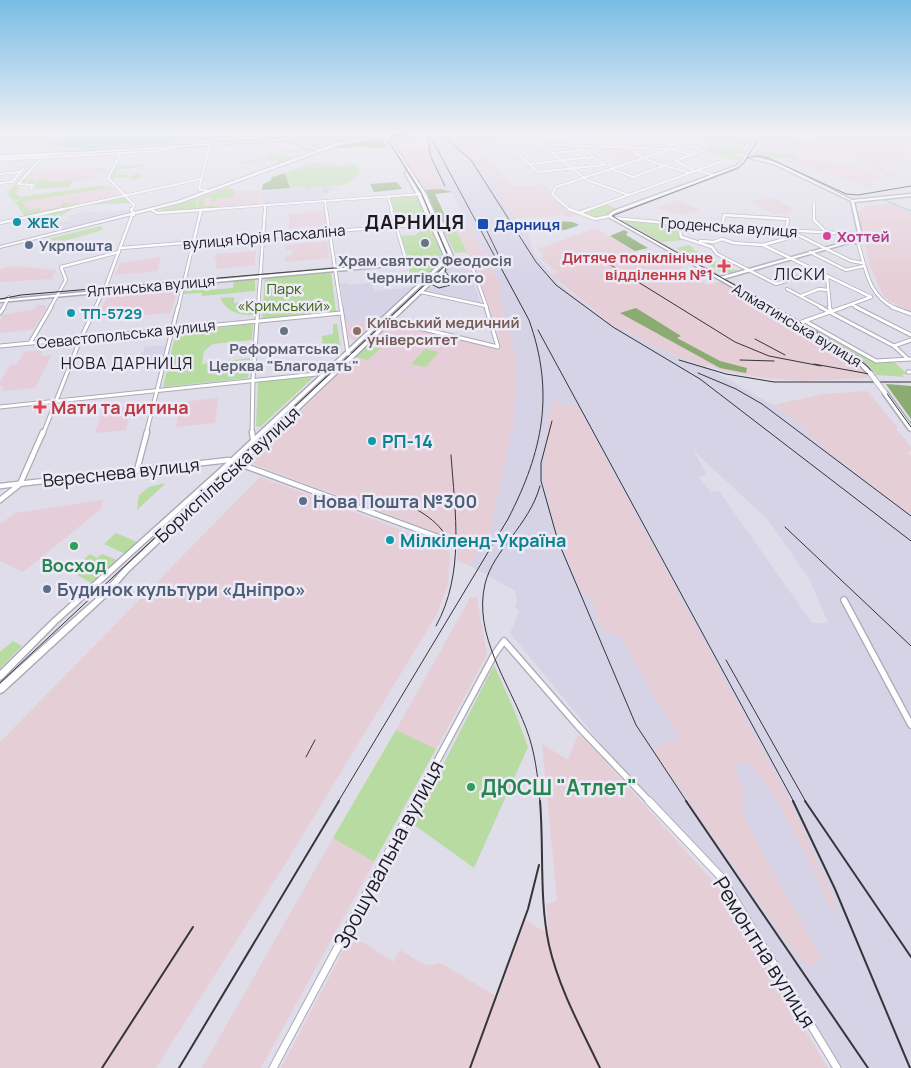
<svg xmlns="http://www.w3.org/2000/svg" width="911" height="1068" viewBox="0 0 911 1068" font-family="Manrope,sans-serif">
	<rect width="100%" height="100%" fill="#dfdde9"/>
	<g fill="#d7d3e7" fill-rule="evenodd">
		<path d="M425,134h18l32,22 46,69 4,1 10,29 25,30 50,38 58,30 38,14 67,38 36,26 -4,1 106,84v552h-71l-112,-186 -120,-130 -98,-119 9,-22 -4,-4 2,-5 -2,-11 -45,-25 20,-34 24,-113 2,-54 -3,-19 -12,-40 -2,-23 -15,-31 -13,-24 -21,2 -5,-6 22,-2 -16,-31 -9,-1 -16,-30h2l1,-14zM693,450l75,70 42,60 18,43h-16l-93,-132 -8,1 -12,-15 8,-2z"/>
		<polygon points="342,185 320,198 321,201 261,205 261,191"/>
		<polygon points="126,210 130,211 131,214 59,232 55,224 70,220 68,216 86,211 101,213 111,211 112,213"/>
		<polygon points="456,261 468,262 470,275 482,305 424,293 431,287 443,288 452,285 453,280 447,272"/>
		<polygon points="347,283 348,285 372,283 374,291 415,287 380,321 346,323 340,284"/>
		<polygon points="166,345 160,364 125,367 128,359 136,358 143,352 145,347"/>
	</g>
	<g fill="#e6ced7">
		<polygon points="449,134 494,135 502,142 481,143 481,146 511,186 540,185 539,183 542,183 552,191 550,194 553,199 578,215 570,218 562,214 546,217 516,218 475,156"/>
		<polygon points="856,134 911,134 911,145 908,146 911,166 897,162 875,164 902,178 894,179 854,160 760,149 767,135 805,140 820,140 821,135 852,140"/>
		<polygon points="422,147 428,149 428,160 427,161 438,184 442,190 452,192 426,194 398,149"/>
		<polygon points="776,155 852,164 884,180 869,181 873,183 873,187 787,162 779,159"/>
		<polygon points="114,187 119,192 82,200 76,192"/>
		<polygon points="889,203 911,213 911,311 889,301 883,295 870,265 858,212 866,206"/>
		<polygon points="471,228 499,283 501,307 513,346 516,365 514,419 490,532 470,566 457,560 457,540 249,462 354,359 432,381 466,340 500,347 498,333 475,279 472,261 458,233 452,230"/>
		<polygon points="596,228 655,264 662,262 677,264 683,267 680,269 707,285 722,281 798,324 854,359 869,378 800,381 758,377 719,370 709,364 706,367 668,353 610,323 550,274 558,272 543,261 540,257 544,256 538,249"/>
		<polygon points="867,391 898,428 896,429 911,447 911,451 907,452 911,456 911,516 805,432 808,430 773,405 824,394"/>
		<polygon points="553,401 559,401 559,406 576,404 792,805 837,906 829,907 813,867 781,807 769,788 750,764 747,762 738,764 739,768 735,771 744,789 741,790 746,801 740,804 751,831 822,960 807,967 777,929 653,749 679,739 619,634 606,634 596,615 594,603 588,594 582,595 561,543 564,542 563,538 556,531 542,474 548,439 545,438"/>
		<polygon points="260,477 447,547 450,555 448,584 437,614 287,861 156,1068 0,1068 0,742"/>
		<polygon points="477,597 487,655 436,749 396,730 470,598"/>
		<polygon points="578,735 584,738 719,888 828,1068 281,1068 347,943 363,942 393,962 400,950 421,963 430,965 440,963 498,997 524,919 548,934 546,905 557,900 542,744 568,760"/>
		<polygon points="333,838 374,862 261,1068 202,1068"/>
	</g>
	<g fill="#e5ced9">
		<polygon points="0,134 31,134 17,135 12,139 27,137 45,138 28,147 12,146 6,144 7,141 0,144 0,135 2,135"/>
		<polygon points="595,147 627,148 641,157 620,165"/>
		<polygon points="108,167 105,173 96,173 94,177 102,177 101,179 21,184 31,172"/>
		<polygon points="227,188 238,191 260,191 259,205 197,209 199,198"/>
		<polygon points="76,192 82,200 115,193 119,196 31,216 21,202"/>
		<polygon points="772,198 791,207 791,212 775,215 751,201"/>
		<polygon points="678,200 681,201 701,210 680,215 656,208"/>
		<polygon points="324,211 326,225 289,228 289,214"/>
		<polygon points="327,241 329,258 285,262 285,256 292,255 292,250 286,250 285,245"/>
		<polygon points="256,251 255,265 216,269 217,260 214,260 216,254"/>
		<polygon points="161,257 157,271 115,275 120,263"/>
		<polygon points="12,266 56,270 52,279 0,282 0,269"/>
		<polygon points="178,286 171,313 97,319 109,292"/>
		<polygon points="37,305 47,305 34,329 0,333 0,320 3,315 34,309"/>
		<polygon points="377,321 354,342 354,340 349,338 346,323"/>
		<polygon points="393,322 466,340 432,381 354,359"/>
		<polygon points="43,350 41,356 52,355 35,388 1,391 4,386 0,386 0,382 10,365 17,364 24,352"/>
		<polygon points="218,398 215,423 176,427 181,402"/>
		<polygon points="132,406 126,430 95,433 103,409"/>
		<polygon points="103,500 101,509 23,572 0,561 0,524 15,513"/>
	</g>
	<g fill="#b8dba1">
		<polygon points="305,134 378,134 321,147 291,138"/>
		<polygon points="693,134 727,136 750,142 744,146 731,142 706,140"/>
		<path d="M704,142c8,3 16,8 25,6l-2,-2 20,4 -2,3 -10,2 7,3 -1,4 -38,-11 8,-4z"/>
		<polygon points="305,146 314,150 281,154 292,158 218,186 276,164 279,161 266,160 270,157 247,165 251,162 241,164 239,162 254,161 286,150 297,150"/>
		<polygon points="756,150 797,155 797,158 780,157 777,159 764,157 779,163 777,163 753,157"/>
		<polygon points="37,159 39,159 15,187 19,187 17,191 28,190 15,192 19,197 98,186 114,187 22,202 31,212 33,212 31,210 39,208 41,211 56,208 58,210 63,208 60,205 67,202 69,205 79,202 82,204 124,197 130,203 89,205 72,209 58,218 34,225 27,216 25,217 15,202 24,199 16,200 14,197 16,201 14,201 8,194 10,193 8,192"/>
		<polygon points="316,162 342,166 355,163 359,168 359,171 362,172 346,185 325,186 328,192 326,193 323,186 309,187 309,190 306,190 308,187 291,188 285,173"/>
		<polygon points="147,164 136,168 136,166 135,168 118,169 115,175 121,173 120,175 128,175 128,177 141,173 141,178 133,180 131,178 116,177 112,180 110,177 116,166"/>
		<polygon points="29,174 24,184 31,183 26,181 28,180 35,180 34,183 39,182 35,181 49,180 49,182 102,178 73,181 69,187 35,189 36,184 20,184"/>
		<polygon points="227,188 236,190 233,191 235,196 217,199 216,201 211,202 212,197 205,198 203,206 219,206 218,208 197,209 199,198"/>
		<polygon points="417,196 428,222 399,225 390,198"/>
		<polygon points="198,198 196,209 162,212 160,210"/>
		<polygon points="606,204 619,210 596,218 584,213"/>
		<polygon points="628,220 677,225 679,237 683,240 662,242 625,222"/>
		<polygon points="429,225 442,256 409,260 401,236 416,235 419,232 417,226"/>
		<polygon points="101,226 103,229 100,231 46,246 43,240"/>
		<polygon points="447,228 458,233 468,254 465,252 455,253 443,229"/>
		<polygon points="689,245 694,248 692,249 730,269 737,270 725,274 676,248"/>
		<polygon points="431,263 439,266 419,283 413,284 408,265"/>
		<polygon points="331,272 336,312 262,319 265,277"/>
		<polygon points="255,279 255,291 202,296 202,293 183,294 185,285 210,283 209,290 233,288 234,280"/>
		<path d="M234,297v6l20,-2 -1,14c-13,1 -26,-3 -33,-17z"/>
		<polygon points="253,324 252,340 213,344 204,351 202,364 250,358 248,378 163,387 176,332"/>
		<polygon points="333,324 337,324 341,351 339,353 333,350 323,351 322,336 333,334"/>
		<polygon points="808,324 875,362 893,361 907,374 902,374 905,377 877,375 864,360"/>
		<polygon points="374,340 384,345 368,360 356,357"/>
		<polygon points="425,349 439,352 426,367 411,364"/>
		<polygon points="316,375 260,427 256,426 258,382"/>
		<polygon points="166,483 137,510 139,495 149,487"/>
		<polygon points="116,533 137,542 125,554 104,544"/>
		<polygon points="90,554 97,558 102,554 117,560 91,583 71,571"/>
		<polygon points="13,641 22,646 0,668 0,652"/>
		<polygon points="494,665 515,712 528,747 474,868 413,824"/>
		<polygon points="396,730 436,749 374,862 333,838"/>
	</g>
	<g fill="#8aab71">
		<polygon points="379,136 387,147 371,148 368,146 327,149"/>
		<polygon points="285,173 290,188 262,190 263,184 270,181 272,177"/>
		<polygon points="397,182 402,189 374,192 370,184"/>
		<polygon points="440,189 453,192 435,194 448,222 440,223 424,190"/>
		<path d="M550,221l23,1 6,3c-14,6 -33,11 -44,-3l13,1z"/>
		<polygon points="624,230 628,232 626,235 648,248 635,251 610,236"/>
		<polygon points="636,308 681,336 677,338 720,361 747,368 746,373 720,368 620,313"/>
		<polygon points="886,384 911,386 911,419 888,387"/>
	</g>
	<polygon fill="#dfd6b1" points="87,134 91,134 56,139 49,145 81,149 223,139 240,134 235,141 230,142 70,152 45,149 38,144 48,139"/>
	<polygon fill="#74cae1" points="91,134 236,134 213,140 81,149 49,145 48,142"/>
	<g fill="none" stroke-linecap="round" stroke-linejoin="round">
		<polyline stroke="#74cae1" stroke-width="1" points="884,200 911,211"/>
		<g stroke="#acaab6" stroke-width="3">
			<g id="street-far5">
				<polyline points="480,134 498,135"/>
				<polyline points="693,134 706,141"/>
				<polyline points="770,134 812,139 816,139 818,134"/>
				<polyline points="499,136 538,172 604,165"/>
				<polyline points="500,136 586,138 605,134 624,140 667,141"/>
				<polyline points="666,137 666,134 694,134"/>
				<path d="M624,140c9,21 46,26 66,33"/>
				<polyline points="506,143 667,149"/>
				<polyline points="542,145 587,180 629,195"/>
				<polyline points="578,146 605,165"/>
				<polyline points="121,153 108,178 134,205 132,210"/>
				<polyline points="551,153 584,150"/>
				<polyline points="692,155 671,149 667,141 707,142"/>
				<polyline points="0,156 66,153"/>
				<polyline points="0,160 155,151 177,147"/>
				<polyline points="529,164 594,157"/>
				<polyline points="611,169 633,177 666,165"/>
				<polyline points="694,170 675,161 705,150"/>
				<polyline points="698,170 715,176"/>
				<polyline points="0,174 20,172"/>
				<polyline points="0,183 12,182 23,169"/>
				<polyline points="31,188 33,185 18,184 42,157"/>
				<polyline points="209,191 199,189 210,145"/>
				<polyline points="388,197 392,210"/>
				<polyline points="325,201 326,210"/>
				<polyline points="814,203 814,210"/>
				<polyline points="59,210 201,179"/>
				<polyline points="199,210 422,194"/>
				<polyline points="265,210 265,206"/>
				<polyline points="570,210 552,194 556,187 671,149 706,145"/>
				<polyline points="587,210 723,161"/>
			</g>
		</g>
		<g stroke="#acaab6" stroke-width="4">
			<g id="street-far4">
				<polyline points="131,209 134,215"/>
				<polyline points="326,209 341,308"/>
				<polyline points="391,209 407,263"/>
				<polyline points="569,209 595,219 611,216"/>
				<polyline points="814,209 814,220 828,234"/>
				<polyline points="152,210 157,213 216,209"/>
				<polyline points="579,213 590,209"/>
				<polyline points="612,218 701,226 859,234"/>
				<polyline points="0,223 64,209"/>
				<polyline points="679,224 681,237 712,247 717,254 776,284 816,271"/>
				<polyline points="722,228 724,215 788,219 786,232"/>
				<polyline points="794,233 851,261 863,263"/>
				<polyline points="700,241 714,242 722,239 734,243 763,245 796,236"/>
				<path d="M858,243c8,26 10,53 37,65"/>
				<polyline points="763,245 871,297"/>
				<polyline points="121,248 437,223"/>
				<polyline points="810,252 846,270 864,266"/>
				<polyline points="453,260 470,261 487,308"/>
				<polyline points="827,277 830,308"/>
				<polyline points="787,289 823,308"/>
				<polyline points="421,292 486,306"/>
				<polyline points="801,296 819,289 828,290"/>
				<polyline points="851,304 859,308"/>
				<polyline points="3,308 9,297"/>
				<polyline points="50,308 66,280 61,267 119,252"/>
				<polyline points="95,308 106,286 132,215"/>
				<polyline points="178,308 201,210"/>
				<polyline points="258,308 265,209"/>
				<polyline points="841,308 871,297"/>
			</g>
		</g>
		<g stroke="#acaab6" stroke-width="5">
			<g id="street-far3">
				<polyline points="341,307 348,354 353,355"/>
				<polyline points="820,307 894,346 908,359"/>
				<polyline points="829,307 832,312"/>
				<polyline points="856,307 911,335"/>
				<polyline points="892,307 911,314"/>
				<polyline points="0,313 4,307"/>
				<polyline points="390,321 498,347 486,307"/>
				<polyline points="805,321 876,361 911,359"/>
				<polyline points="799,323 844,307"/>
				<polyline points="30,343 51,307"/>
				<polyline points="0,346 341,313"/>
				<polyline points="894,346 911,340"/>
				<polyline points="908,372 911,372"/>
				<polyline points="0,407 326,373"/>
				<polyline points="43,434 80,340 96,307"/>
				<polyline points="146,434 178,307"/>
				<polyline points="252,434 253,378 258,307"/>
			</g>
		</g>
		<g stroke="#acaab6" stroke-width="7">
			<g id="street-far2">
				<polyline points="252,432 253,439 261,443"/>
				<polyline points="137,470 147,432"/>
				<polyline points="0,486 229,460 438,537"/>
				<polyline points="0,500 20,484 43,432"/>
			</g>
		</g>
		<g stroke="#acaab6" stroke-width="8">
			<g id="street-far1">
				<polyline points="844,600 911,725"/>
				<polyline points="415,802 494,655 504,641 578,726 650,802"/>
			</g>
		</g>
		<g stroke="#acaab6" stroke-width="9">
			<g id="street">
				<polyline points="649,801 721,877 837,1068"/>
				<polyline points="273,1068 416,801"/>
			</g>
		</g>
		<g stroke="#acaab6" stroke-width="3">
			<g id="secondary">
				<polygon points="270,134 272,134 321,150 319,151 286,140 0,159 0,157 282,139"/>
				<polygon points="384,134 387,137 396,134 396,135 389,138 391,141 421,134 423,134 392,142 426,194 455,261 128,572 106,597 3,692 0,693 0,684 102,593 124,568 451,261 451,259 448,260 228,467 57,623 3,678 0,680 0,671 53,619 224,465 443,261 0,302 0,300 445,258 417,195 405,173 406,172 421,195 448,258 450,258 422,194 390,142 387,142 389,141 383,135"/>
				<polygon points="759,134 761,134 744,162 738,168 615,213 611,216 720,277 849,241 858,233 851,201 774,164 749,158 749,156 776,162 852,200 911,194 911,196 854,202 862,236 859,244 852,242 723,279 786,314 858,357 872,372 872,374 868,374 854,359 784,316 607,216 613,211 736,166 742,161"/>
				<polygon points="883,392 887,392 911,425 911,431 909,430 883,394"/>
			</g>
		</g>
		<g stroke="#acaab6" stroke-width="2">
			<polygon id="primary" points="397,134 400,134 339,145 180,203 0,248 0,246 178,201 337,143"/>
		</g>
		<use href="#street-far5" stroke="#fff" stroke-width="2"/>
		<use href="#street-far4" stroke="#fff" stroke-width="2.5"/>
		<use href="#street-far3" stroke="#fff" stroke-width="3"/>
		<use href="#street-far2" stroke="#fff" stroke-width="4.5"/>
		<use href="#street-far1" stroke="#fff" stroke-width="5.5"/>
		<use href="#street" stroke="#fff" stroke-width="7"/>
		<use href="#secondary" fill="#fff" fill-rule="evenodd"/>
		<use href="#primary" fill="#fff" fill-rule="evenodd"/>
		<g stroke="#35353a" stroke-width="1">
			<polyline points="761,134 744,162 737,168 612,216 793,318 857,358 868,367 911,427"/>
			<polyline points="747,158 758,156 768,158 846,194 858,195 911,186"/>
			<polyline points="430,279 429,283 439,288 450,285 452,280 445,271 446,266"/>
			<polyline points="0,299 21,295 440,259 447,254"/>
			<polyline points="0,683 450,261 421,192 389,141 391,136 410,134"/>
		</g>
		<g stroke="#35353a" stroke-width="1">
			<polyline points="441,134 471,160 536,262 556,285 613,327 700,379 911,541"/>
			<polyline points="428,137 430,155 445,186"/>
			<polyline points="484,225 499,256"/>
			<polyline points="593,254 735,342 769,356 821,366"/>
			<polyline points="538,330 794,802"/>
			<polyline points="755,339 785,355"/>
			<polyline points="679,360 726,374 774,382 911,382"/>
			<polyline points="740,360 774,361"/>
			<polyline points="814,364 875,375"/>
			<polyline points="698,373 736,389 762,404 911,516"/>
			<polyline points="552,421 541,463 541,481 558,541 636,725 687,802"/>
			<path d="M540,486c-11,40 -47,64 -55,98 -12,51 24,99 41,144 9,23 12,49 14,74"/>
			<path d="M402,502c23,11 41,22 50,46"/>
			<polyline points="785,527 911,646"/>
			<path d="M436,626c29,-53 19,-113 15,-171"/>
			<polyline points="726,660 806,802"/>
			<polyline points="306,757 315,740"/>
			<path d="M338,802l170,-283c35,-68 47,-126 21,-199l-100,-186"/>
		</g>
		<g stroke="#35353a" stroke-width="2">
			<path d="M540,801c4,47 -1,98 9,144 10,44 32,83 51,123"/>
			<polyline points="686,801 868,1068"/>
			<polyline points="793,801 835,889 910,1068"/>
			<polyline points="805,801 911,957"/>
			<polyline points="102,1068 193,927"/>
			<polyline points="179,1068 339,801"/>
			<polyline points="470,1068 528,909 539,865"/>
		</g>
		<g stroke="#acaab6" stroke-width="6" stroke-linecap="butt">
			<polyline id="secondary-bridge" points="870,373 885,393"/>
		</g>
		<use href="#secondary-bridge" stroke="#fff" stroke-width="4.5"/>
	</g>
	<linearGradient id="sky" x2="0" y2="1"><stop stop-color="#79bde5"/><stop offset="0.47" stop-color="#f1f0f5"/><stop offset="1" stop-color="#f1f0f5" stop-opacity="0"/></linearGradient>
	<rect width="911" height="283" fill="url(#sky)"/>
	<g fill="#0f9aa8" stroke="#edeaf7" stroke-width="2">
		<circle cx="17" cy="222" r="5"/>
		<circle cx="71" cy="313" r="5"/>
		<circle cx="372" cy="441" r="5"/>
		<circle cx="390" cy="540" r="5"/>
	</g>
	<rect fill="#1a4fb4" stroke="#edeaf7" stroke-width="2" x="477" y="218" width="12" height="12" rx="2.5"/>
	<circle fill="#d1479c" stroke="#edeaf7" stroke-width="2" cx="827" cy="236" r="5"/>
	<g fill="#6b7280" stroke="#edeaf7" stroke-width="2">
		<circle cx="425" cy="243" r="5"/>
		<circle cx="284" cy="331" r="5"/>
	</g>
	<g fill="#5c6f8a" stroke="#edeaf7" stroke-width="2">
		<circle cx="29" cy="245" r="5"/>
		<circle cx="303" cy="501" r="5"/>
		<circle cx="47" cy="589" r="5"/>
	</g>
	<g fill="#e0444e" stroke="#edeaf7" stroke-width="2">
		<path d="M721.5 258.5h5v5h5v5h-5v5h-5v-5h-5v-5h5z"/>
		<path d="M37.5 399.5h5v5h5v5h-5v5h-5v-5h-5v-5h5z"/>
	</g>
	<circle fill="#8d6e63" stroke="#edeaf7" stroke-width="2" cx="357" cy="331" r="5"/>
	<g fill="#2e9e5b" stroke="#edeaf7" stroke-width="2">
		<circle cx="74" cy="546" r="5"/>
		<circle cx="471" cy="787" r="5"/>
	</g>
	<g text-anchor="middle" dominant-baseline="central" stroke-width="5" stroke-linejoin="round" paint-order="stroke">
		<g font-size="15" font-weight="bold" fill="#0d838f" stroke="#edeaf7" text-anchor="start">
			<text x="27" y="222">ЖЕК</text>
			<text x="81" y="313">ТП-5729</text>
		</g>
		<g font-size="15" font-weight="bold" fill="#164399" stroke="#edeaf7" text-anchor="start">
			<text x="494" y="224">Дарниця</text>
		</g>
		<g font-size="15" fill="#1c1c20" stroke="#edeaf7">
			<text transform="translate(729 227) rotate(4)">Гроденська вулиця</text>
			<text transform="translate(264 237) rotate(-5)">вулиця Юрія Пасхаліна</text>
			<text transform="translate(151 286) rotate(-5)">Ялтинська вулиця</text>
			<text transform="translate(797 325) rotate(31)">Алматинська вулиця</text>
			<text transform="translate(126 334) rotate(-6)">Севастопольська вулиця</text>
		</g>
		<g font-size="15" font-weight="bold" fill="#b23c85" stroke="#edeaf7" text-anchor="start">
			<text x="837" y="236">Хоттей</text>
		</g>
		<g font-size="15" font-weight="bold" fill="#4e5e75" stroke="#edeaf7" text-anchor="start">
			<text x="39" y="245">Укрпошта</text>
		</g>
		<g font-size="15" font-weight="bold" fill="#be3a42" stroke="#edeaf7" text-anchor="end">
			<text x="713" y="257">Дитяче поліклінічне<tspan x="713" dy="17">відділення №1</tspan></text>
		</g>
		<g font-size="15" font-weight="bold" fill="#5b616d" stroke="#edeaf7">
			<text x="425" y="260">Храм святого Феодосія<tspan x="425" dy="17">Чернигівського</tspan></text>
			<text x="284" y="348">Реформатська<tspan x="284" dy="17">Церква "Благодать"</tspan></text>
		</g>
		<g font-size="15" fill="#3a630e" stroke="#edeaf7">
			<text x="284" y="288">Парк<tspan x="284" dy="17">«Кримський»</tspan></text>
		</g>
		<g font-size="15" font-weight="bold" fill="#785e54" stroke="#edeaf7" text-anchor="start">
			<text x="367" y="322">Київський медичний<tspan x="367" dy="17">університет</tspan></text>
		</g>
		<g font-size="16" letter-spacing="1" fill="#1c1c20" stroke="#edeaf7">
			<text x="800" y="274">ЛІСКИ</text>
		</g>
		<g font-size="16" letter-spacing="1" fill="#1c1c20" stroke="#edeaf7">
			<text x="127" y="363">НОВА ДАРНИЦЯ</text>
		</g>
		<g font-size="18" font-weight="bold" fill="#be3a42" stroke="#edeaf7" text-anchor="start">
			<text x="51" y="407">Мати та дитина</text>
		</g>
		<g font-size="18" font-weight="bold" fill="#0d838f" stroke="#edeaf7" text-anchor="start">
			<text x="382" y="441">РП-14</text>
			<text x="400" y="540">Мілкіленд-Україна</text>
		</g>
		<g font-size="18" fill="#1c1c20" stroke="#edeaf7">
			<text transform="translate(121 472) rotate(-6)">Вереснева вулиця</text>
			<text transform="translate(227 474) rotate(-43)">Бориспільська вулиця</text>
		</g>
		<g font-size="18" font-weight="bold" fill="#4e5e75" stroke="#edeaf7" text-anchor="start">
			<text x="313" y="501">Нова Пошта №300</text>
			<text x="57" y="589">Будинок культури «Дніпро»</text>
		</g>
		<g font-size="18" font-weight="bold" fill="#27864d" stroke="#edeaf7">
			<text x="74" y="565">Восход</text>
		</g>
		<g font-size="19" font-weight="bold" letter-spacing="1" fill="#1c1c20" stroke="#edeaf7">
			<text x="415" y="222">ДАРНИЦЯ</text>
		</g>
		<g font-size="21" font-weight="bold" fill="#27864d" stroke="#edeaf7" text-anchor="start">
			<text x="481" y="787">ДЮСШ "Атлет"</text>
		</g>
		<g font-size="21" fill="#1c1c20" stroke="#edeaf7">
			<text transform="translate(388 854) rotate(-62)">Зрошувальна вулиця</text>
			<text transform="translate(765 952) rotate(58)">Ремонтна вулиця</text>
		</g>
	</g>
</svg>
